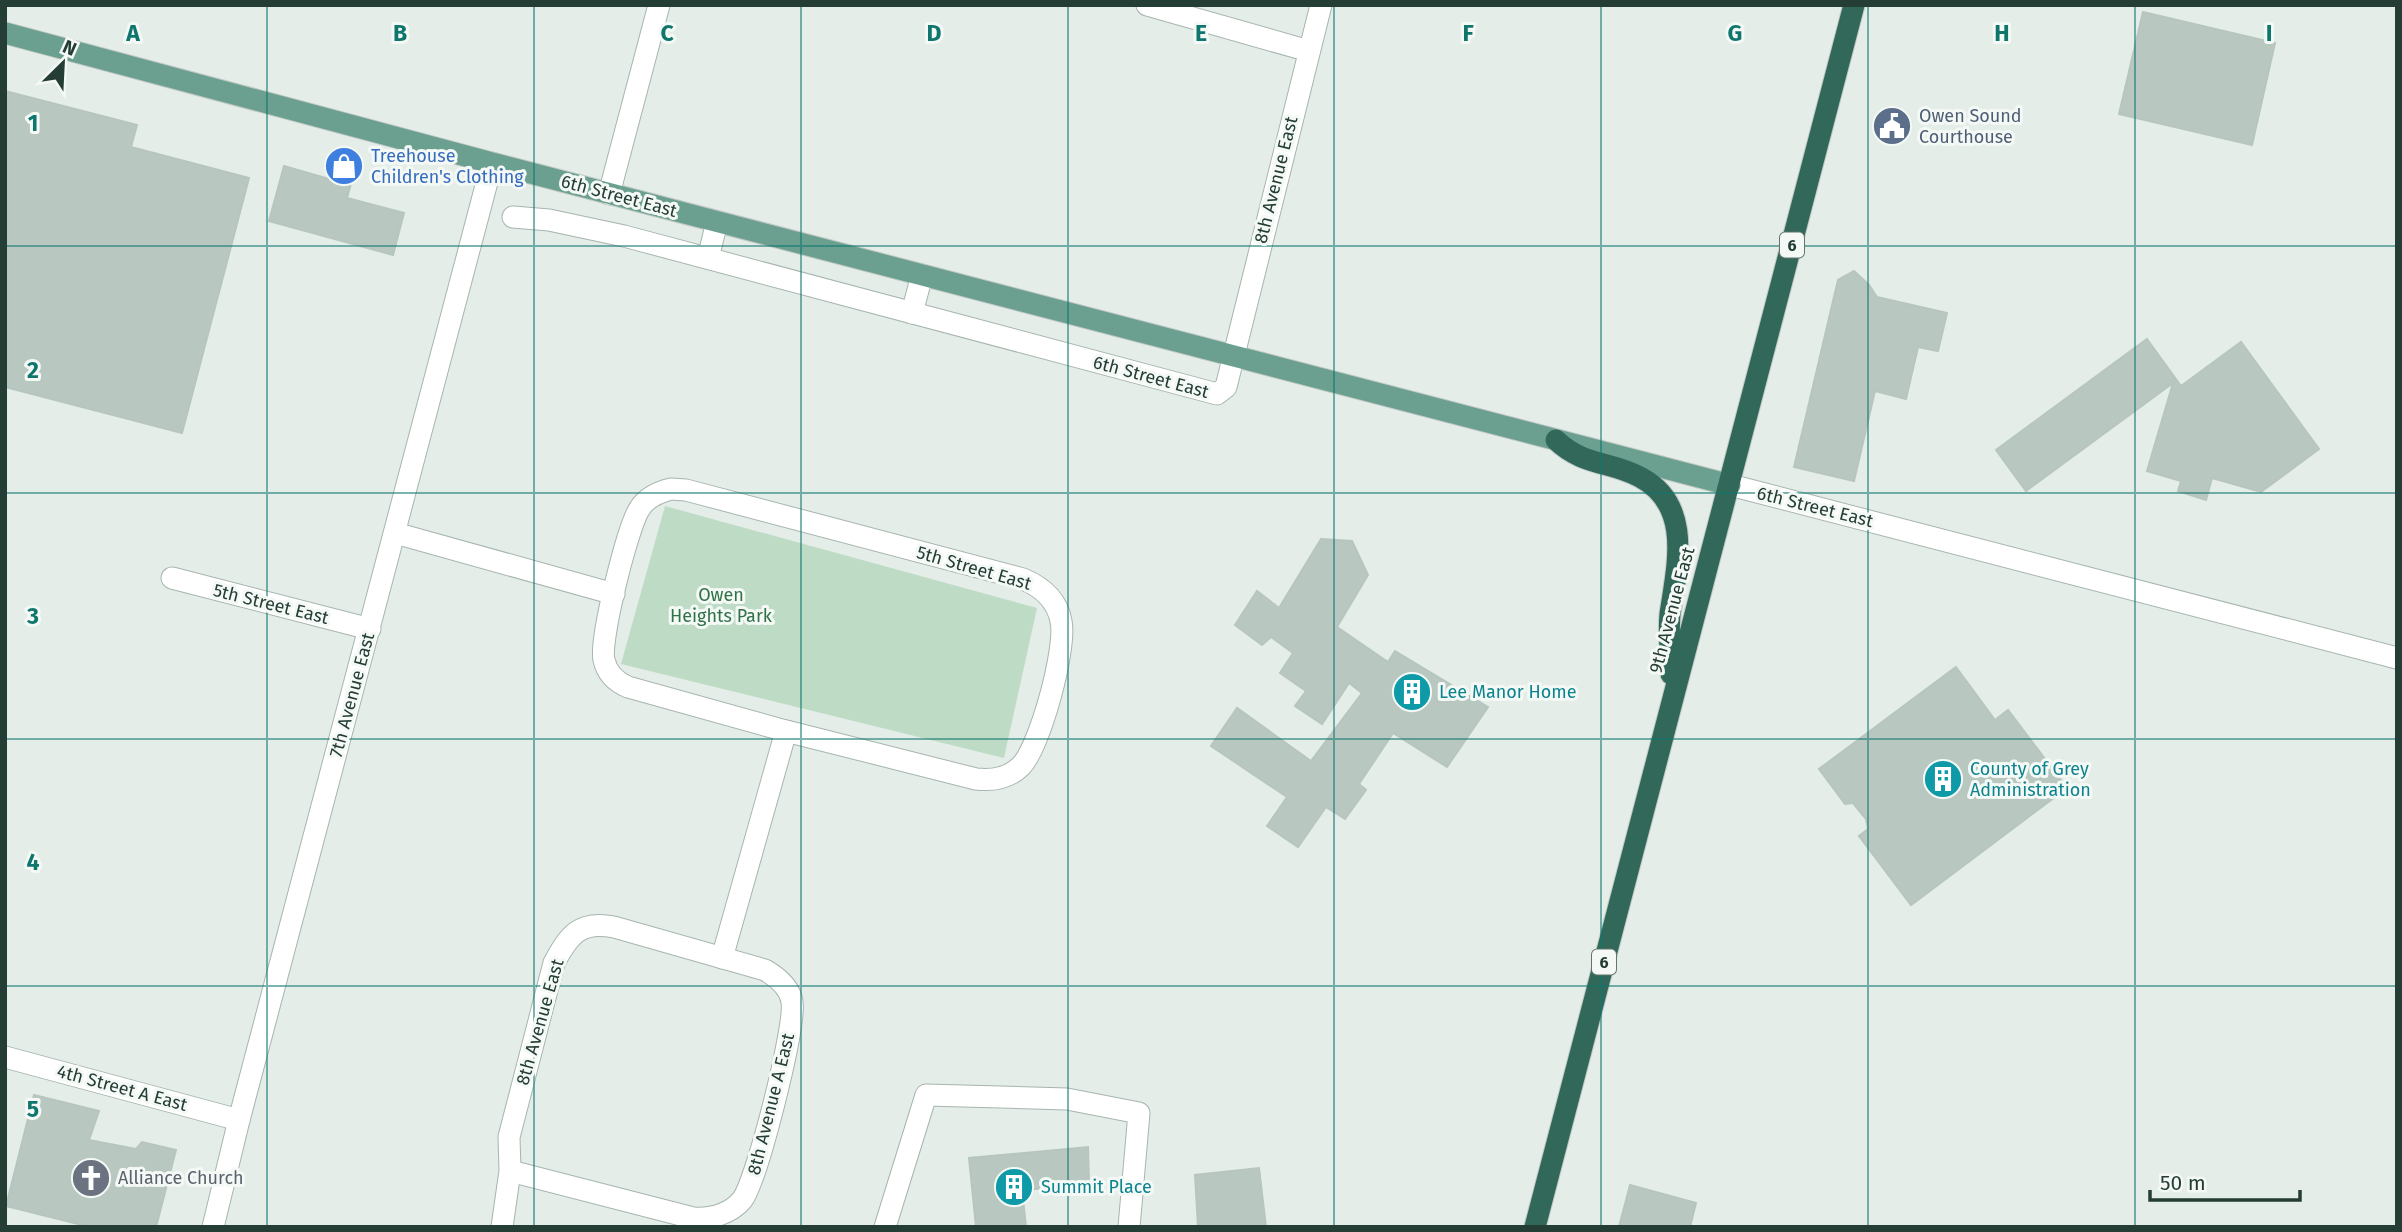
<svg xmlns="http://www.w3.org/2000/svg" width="2402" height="1232" viewBox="0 0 2402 1232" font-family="'Fira Sans',sans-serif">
	<rect width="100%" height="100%" fill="#e4ede8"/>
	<polygon fill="#bedcc5" points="665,506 1037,608 1004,758 621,664"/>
	<g fill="#b9c7c1" stroke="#b6c6bf" stroke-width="2">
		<polygon points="2143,12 2275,43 2252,145 2119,114"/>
		<polygon points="5,91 137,125 131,147 249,178 182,433 5,387"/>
		<polygon points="336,152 358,158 347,198 404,213 393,255 269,221 284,166 329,179"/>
		<polygon points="1854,271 1869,285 1877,297 1947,313 1938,351 1918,347 1906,399 1875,391 1854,481 1794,467 1838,280"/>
		<polygon points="2147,339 2181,386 2241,342 2319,449 2261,492 2212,478 2206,500 2178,491 2181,481 2147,471 2173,383 2026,491 1996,450"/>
		<polygon points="1321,539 1352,541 1368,575 1337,627 1388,662 1395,651 1488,707 1447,767 1393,733 1359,784 1366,790 1345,819 1326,807 1298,847 1267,826 1287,797 1211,746 1237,708 1311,761 1362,693 1349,683 1322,724 1295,706 1306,691 1280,673 1293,653 1271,637 1262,645 1235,625 1257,591 1279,608"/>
		<polygon points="1956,667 1995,720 2008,710 2067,788 1911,905 1859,836 1868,829 1866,819 1853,803 1845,804 1819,769"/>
		<polygon points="34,1095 99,1111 89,1140 136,1149 142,1142 176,1150 156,1227 90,1227 6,1206"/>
		<polygon points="1088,1147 1089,1185 1022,1190 1026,1227 976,1227 969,1158"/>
		<polygon points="1259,1168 1266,1227 1198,1227 1195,1175"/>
		<polygon points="1630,1185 1696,1203 1690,1227 1619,1227"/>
	</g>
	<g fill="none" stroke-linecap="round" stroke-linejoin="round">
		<g stroke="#a7b5af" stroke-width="23">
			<g id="minor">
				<polyline points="1147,5 1309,51"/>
				<polyline points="609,194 659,5"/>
				<polyline points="513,217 549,220 624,236 1217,394 1226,387 1321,5"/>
				<polyline points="708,258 717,222"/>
				<polyline points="912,313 922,275"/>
				<polyline points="1730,485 2397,658"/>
				<path d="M671,489l15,1 337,89c19,8 34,21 38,42 6,26 -21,126 -40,145 -12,12 -28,15 -45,13l-190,-48 -158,-44c-12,-5 -21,-14 -24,-27 -5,-19 24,-135 36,-152 7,-11 19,-16 31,-19z"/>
				<polyline points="395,533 614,594"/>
				<polyline points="172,578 370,629"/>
				<polyline points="722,958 786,731"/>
				<polyline points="5,1057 239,1120"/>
				<polyline points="213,1227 239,1120 492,163"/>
				<path d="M502,1227l8,-56 -1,-34 45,-174c15,-28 26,-43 60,-36l151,43c12,7 25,18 27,32 4,24 -35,179 -50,198 -12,14 -31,19 -49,18l-183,-47"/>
				<polyline points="885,1227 926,1095 1067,1099 1139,1113 1129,1227"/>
			</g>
		</g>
		<g stroke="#c2c9c6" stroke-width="23">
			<polyline id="major" points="5,33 492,163 1730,485"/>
		</g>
		<g stroke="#c2c9c6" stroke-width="23">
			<g id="highway">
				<path d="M1556,440c27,26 54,21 84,37 53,28 37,89 30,137 -2,19 1,40 1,60"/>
				<polyline points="1535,1227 1854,5"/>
			</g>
		</g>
		<use href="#minor" stroke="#fff" stroke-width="21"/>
		<use href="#major" stroke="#6ba090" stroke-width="21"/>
		<use href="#highway" stroke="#31685a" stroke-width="21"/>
	</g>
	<path fill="none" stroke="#0f766e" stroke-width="2" stroke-opacity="0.55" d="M267,5v1222M534,5v1222M801,5v1222M1068,5v1222M1334,5v1222M1601,5v1222M1868,5v1222M2135,5v1222M5,246h2392M5,493h2392M5,739h2392M5,986h2392"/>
	<defs>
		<g id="civic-disc" transform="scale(2.0125)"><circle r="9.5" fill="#5c6f8a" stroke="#f4f9f6"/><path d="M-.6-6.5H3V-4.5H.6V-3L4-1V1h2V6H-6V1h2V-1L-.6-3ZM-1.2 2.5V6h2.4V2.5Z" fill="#fff"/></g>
		<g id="shop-disc" transform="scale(2.0125)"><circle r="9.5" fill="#3f7fe0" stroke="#f4f9f6"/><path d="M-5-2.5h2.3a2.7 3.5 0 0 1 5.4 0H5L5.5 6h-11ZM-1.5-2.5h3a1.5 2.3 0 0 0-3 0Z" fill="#fff"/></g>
		<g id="building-disc" transform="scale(2.0125)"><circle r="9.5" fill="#0f9aa8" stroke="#f4f9f6"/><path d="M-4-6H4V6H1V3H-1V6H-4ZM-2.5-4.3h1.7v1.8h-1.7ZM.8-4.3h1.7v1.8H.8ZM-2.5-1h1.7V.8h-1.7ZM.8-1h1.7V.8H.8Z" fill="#fff"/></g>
		<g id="church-disc" transform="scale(2.0125)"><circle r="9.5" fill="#6b7280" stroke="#f4f9f6"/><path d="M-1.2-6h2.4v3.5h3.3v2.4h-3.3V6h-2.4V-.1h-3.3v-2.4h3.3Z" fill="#fff"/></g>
	</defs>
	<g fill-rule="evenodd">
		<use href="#civic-disc" x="1892" y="126"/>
		<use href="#shop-disc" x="344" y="166"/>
		<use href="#building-disc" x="1412" y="692"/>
		<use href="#building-disc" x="1943" y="779"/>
		<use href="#church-disc" x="91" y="1178"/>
		<use href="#building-disc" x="1014" y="1187"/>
	</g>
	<g text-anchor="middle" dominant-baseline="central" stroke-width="6" stroke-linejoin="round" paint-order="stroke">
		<g fill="#f4f9f6" stroke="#62756f" stroke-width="2">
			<rect x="1780" y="232.5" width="24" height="25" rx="5"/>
			<rect x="1592" y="949.5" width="24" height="25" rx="5"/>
		</g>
		<g font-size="16" font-weight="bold" fill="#243d35">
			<text x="1792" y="245">6</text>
			<text x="1604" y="962">6</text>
		</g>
		<g font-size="18" fill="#4e5e75" stroke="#f4f9f6" text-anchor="start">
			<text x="1919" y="116">Owen Sound<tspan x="1919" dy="21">Courthouse</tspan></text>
		</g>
		<g font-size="18" fill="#366cbe" stroke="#f4f9f6" text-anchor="start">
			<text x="371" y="156">Treehouse<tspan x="371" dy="21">Children's Clothing</tspan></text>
		</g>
		<g font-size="18" fill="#243d35" stroke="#f4f9f6">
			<text transform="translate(1276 180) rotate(-76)">8th Avenue East</text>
			<text transform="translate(619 196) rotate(15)">6th Street East</text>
			<text transform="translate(1151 377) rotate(15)">6th Street East</text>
			<text transform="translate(1815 507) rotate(14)">6th Street East</text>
			<text transform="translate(974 568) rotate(16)">5th Street East</text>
			<text transform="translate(271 604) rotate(14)">5th Street East</text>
			<text transform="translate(1672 610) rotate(-75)">9th Avenue East</text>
			<text transform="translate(352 695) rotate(-75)">7th Avenue East</text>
			<text transform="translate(540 1022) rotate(-74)">8th Avenue East</text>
			<text transform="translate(122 1088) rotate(15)">4th Street A East</text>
			<text transform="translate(771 1104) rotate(-76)">8th Avenue A East</text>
		</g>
		<g font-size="18" fill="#307247" stroke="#f4f9f6">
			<text x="721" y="595">Owen<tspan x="721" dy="21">Heights Park</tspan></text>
		</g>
		<g font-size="18" fill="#0d838f" stroke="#f4f9f6" text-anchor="start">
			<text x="1439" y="692">Lee Manor Home</text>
			<text x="1970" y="769">County of Grey<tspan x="1970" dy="21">Administration</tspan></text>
			<text x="1041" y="1187">Summit Place</text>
		</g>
		<g font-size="18" fill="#5b616d" stroke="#f4f9f6" text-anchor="start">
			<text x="118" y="1178">Alliance Church</text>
		</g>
	</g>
	<g font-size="23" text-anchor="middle" font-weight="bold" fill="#0f766e" stroke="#f4f9f6" stroke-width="6" stroke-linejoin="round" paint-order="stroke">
		<text x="133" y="41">A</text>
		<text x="400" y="41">B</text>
		<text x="667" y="41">C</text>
		<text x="934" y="41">D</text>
		<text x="1201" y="41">E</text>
		<text x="1468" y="41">F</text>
		<text x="1735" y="41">G</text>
		<text x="2002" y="41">H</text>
		<text x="2269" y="41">I</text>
		<text x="33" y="131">1</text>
		<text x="33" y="378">2</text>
		<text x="33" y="624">3</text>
		<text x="33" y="870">4</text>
		<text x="33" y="1117">5</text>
	</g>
	<rect width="2402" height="1232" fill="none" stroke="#243d35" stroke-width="14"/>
	<g transform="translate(63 63) rotate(24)" stroke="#f4f9f6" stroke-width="5" paint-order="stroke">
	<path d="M0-5L12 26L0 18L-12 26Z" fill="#243d35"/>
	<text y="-10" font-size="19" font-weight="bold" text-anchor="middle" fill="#243d35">N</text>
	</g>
	<path d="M2150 1190v10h150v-10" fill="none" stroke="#243d35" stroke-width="3.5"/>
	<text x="2160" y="1190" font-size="21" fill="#243d35" stroke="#f4f9f6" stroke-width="5" paint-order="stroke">50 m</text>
</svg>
